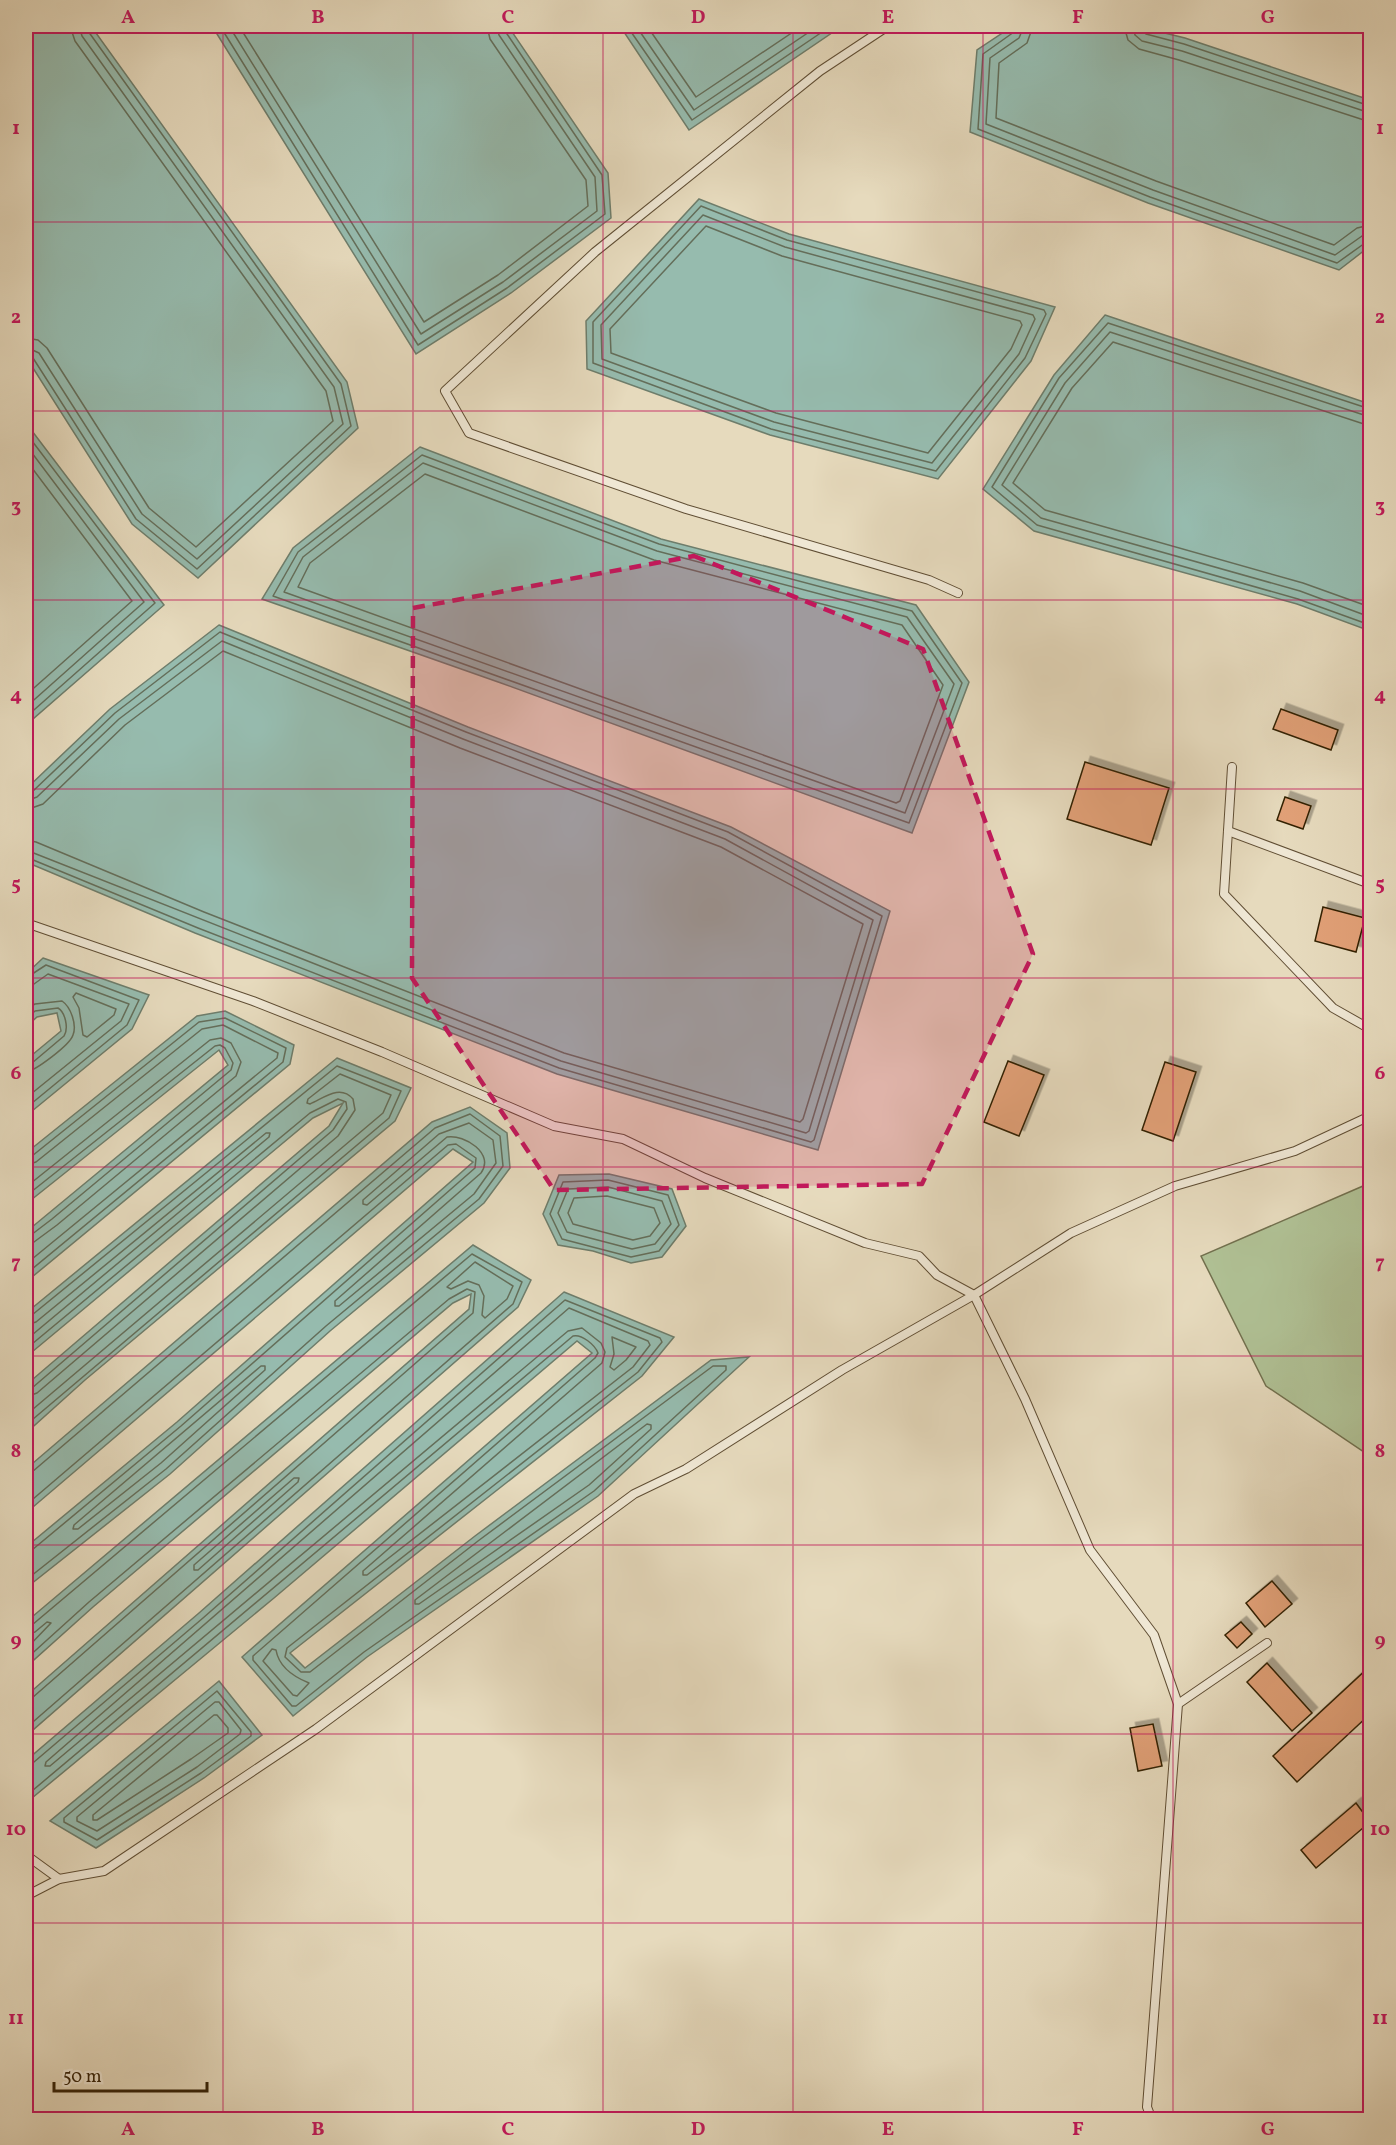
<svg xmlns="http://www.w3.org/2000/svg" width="1396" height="2145" viewBox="0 0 1396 2145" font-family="Vollkorn,serif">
	<defs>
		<filter id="shadow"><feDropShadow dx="5.5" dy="-5.5" stdDeviation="0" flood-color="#0004"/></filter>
	</defs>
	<rect width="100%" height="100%" fill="#e6dabd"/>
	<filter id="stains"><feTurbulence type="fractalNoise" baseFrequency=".00333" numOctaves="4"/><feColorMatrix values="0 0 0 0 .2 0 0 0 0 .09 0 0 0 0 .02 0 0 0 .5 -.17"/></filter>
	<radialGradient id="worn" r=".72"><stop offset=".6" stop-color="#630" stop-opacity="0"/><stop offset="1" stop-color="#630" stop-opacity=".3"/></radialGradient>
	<polygon fill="#b0c195" stroke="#72704e" stroke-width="1.5" points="1370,1183 1370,1456 1266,1386 1201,1256"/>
	<g fill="#96bbae" stroke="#6e7d6b" stroke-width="1.5">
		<polygon points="26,26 91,26 347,382 358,428 198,578 132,524 26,357"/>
		<polygon points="212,26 508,26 608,173 611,218 511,293 416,354"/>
		<polygon points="620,26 842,26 689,130"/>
		<polygon points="1013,26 1136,26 1185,38 1370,100 1370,246 1339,270 1148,203 970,132 977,50"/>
		<polygon points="699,199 789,234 1055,307 1031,361 938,479 770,435 587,369 586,321"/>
		<polygon points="1105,315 1370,404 1370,631 1297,604 1034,531 983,489 1054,375"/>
		<polygon points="26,423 164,605 26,725"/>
		<polygon points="420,447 661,539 916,605 969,682 912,833 501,683 262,599 293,548"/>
		<polygon points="219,625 468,727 731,827 890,911 818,1150 557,1074 195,933 26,862 26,789 110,709"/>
		<polygon points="43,958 149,995 132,1029 26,1116 26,1060 61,1031 57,1013 37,1017 26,1027 26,974"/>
		<polygon points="225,1011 294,1045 290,1064 26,1282 26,1232 228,1065 219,1050 26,1204 26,1153 197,1016"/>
		<polygon points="337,1058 411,1088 395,1121 85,1380 26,1433 26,1385 329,1126 343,1103 313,1118 26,1357 26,1313"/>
		<polygon points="470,1107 507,1133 510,1168 484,1203 330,1331 170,1474 26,1588 26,1547 177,1422 473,1162 453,1149 26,1513 26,1469 432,1122"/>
		<polygon points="609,1174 672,1189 686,1226 662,1257 631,1263 593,1251 558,1245 543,1214 559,1175"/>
		<polygon points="473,1245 531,1280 518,1307 26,1736 26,1696 469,1309 471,1294 453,1303 93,1607 26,1667 26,1622"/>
		<polygon points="564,1292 674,1337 642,1376 290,1653 305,1668 475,1536 711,1360 749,1357 598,1496 367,1657 293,1716 242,1657 592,1353 577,1341 274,1598 26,1803 26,1756 29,1758 199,1613"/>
		<polygon points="219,1681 262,1735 204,1778 96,1848 50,1821"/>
	</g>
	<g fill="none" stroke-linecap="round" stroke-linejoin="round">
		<g stroke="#646e5a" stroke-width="1.5">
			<polyline points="220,26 418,345 507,288 605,214 602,175 505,31 504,26"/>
			<polyline points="229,26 421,334 503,282 597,211 595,177 499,35 496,26"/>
			<polyline points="239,26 424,322 498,275 588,206 586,180 490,39 487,26"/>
			<polyline points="627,26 692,120 831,26"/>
			<polyline points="636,26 694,110 818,26"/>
			<polyline points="647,26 696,97 802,26"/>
			<polyline points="1016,26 1014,32 983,54 978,129 1150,197 1337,263 1365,243 1370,241"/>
			<polyline points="1024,26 1019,38 990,58 986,124 1153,190 1335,255 1362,236 1370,234"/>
			<polyline points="1033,26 1027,43 999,63 996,118 1156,181 1334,245 1357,228 1370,225"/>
			<polyline points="1124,26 1128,40 1139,49 1179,60 1370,122"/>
			<polyline points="1133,26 1135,35 1142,41 1182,51 1370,113"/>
			<polyline points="1141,26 1146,34 1184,44 1370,106"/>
			<polygon points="701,206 787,240 1044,310 1046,314 1025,358 936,471 771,429 593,363 593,322"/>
			<polygon points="703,215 785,247 1033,315 1035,319 1019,354 932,463 774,422 602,359 601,325"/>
			<polygon points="706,226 782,256 1020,321 1022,325 1011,349 928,453 776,413 611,353 610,329"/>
			<polyline points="26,338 38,340 47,348 149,508 196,547 333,421 326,391 75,41 70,26"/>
			<polyline points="26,347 39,353 142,514 197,559 343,424 334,387 82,36 79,26"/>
			<polyline points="26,355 33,358 136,519 197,569 351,426 341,384 88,31 87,26"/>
			<polyline points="1370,409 1108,323 1059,378 992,487 1037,525 1298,599 1370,625"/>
			<polyline points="1370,417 1110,332 1065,383 1002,485 1041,518 1300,591 1370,617"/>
			<polyline points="1370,426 1113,342 1072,388 1013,483 1045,510 1303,583 1370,607"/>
			<polyline points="26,433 155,603 26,717"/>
			<polyline points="26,445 144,602 26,707"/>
			<polygon points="422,455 659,544 912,611 962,683 909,823 273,596 298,552"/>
			<polyline points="26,460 132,601 26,695"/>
			<polygon points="423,463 657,551 907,617 954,684 905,813 284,592 303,557"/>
			<polygon points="425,474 654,560 902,625 943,685 900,801 896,803 298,587 310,563"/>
			<polyline points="26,793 32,792 115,713 220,632 466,732 728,832 882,916 814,1140 811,1142 559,1068 198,928 26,857"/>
			<polyline points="26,801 37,797 119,719 222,641 463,739 725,839 873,920 809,1131 806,1133 561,1061 26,850"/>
			<polyline points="26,810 43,804 125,725 223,651 460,748 721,847 863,924 803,1119 800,1122 564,1053 204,912 36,842 26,840"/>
			<polyline points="26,978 46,965 139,1000 127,1025 26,1108"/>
			<polyline points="26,985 34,984 48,974 129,1004 121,1021 26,1098"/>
			<polygon points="76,993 116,1009 114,1015 87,1037 83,1035 79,1008 73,997"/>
			<path d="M26,1009l9,-5 27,-3c9,6 15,24 11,34 -3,10 -38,36 -47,37"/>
			<path d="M26,1019l9,-8 23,-3c7,4 11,20 6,28l-32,27 -6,1"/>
			<path d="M469,1123l24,17 3,23 -22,31 -135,112h-4v-5l146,-128c14,-19 -16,-39 -34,-36l-80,68 -4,-1v-4l76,-66z"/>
			<polyline points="26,1157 32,1156 199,1022 225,1018 286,1048 283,1062 26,1274"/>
			<polyline points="26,1165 36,1162 202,1029 223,1025 278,1053 277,1058 26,1264"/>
			<polygon points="608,1180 668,1195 679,1225 659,1251 631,1257 562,1239 550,1214 563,1182"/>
			<polyline points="26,1187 210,1040 221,1038 231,1043 241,1062 236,1076 57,1225 34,1242 26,1244"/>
			<polygon points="608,1187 662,1201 671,1224 655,1244 632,1249 567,1232 558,1213 568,1189"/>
			<polyline points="26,1196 215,1046 220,1045 225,1048 233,1063 231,1070 52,1219 31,1235 26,1236"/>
			<polygon points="607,1196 654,1208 660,1223 650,1236 633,1240 573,1224 568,1213 574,1198"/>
			<polygon points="475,1262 513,1286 507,1299 485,1318 482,1315 484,1296 479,1285 468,1281 451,1289 447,1287"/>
			<polygon points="569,1308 648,1341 650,1345 633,1367 367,1575 363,1575 363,1571 602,1363 605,1352 601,1343 582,1328 568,1331 50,1766 45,1766 46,1762"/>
			<polyline points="26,1317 32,1315 337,1066 401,1091 389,1118 26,1425"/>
			<polyline points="26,1325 36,1322 266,1133 270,1133 269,1137 26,1340"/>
			<polygon points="612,1337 636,1347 626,1360 614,1370 610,1367 614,1354"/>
			<polyline points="26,1349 310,1113 338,1099 346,1102 347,1109 333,1130 32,1388 26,1389"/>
			<polygon points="261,1366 265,1366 265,1370 161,1463 78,1529 73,1529 74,1525"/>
			<path d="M26,1397l11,-4 301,-257 17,-26 -2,-11c-13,-15 -29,-1 -43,5l-3,-1 1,-4 32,-25 51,21 -8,18 -357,302"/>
			<polygon points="647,1424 651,1425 651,1429 589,1485 419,1604 415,1604 415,1600"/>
			<polyline points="26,1474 32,1472 435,1128 470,1114 500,1136 503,1166 479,1199 326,1326 166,1469 26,1580"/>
			<polygon points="294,1478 299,1478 298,1482 198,1570 194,1570 194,1565"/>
			<polyline points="26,1505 448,1145 456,1144 476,1158 475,1168 181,1426 32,1550 26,1551"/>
			<polyline points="26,1626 32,1625 472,1254 522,1282 513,1304 26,1728"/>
			<polyline points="26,1634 35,1632 47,1622 51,1623 26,1649"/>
			<path d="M272,1649l4,1c3,18 18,27 33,33l-12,13 -4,-1 -30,-34z"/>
			<polyline points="26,1659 89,1602 449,1299 467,1289 475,1292 473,1313 32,1698 26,1700"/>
			<polygon points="217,1691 251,1732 251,1736 201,1773 97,1840 64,1822 64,1818"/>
			<polygon points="215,1702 219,1702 241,1730 240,1734 197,1767 97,1831 77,1821 77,1817"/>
			<polygon points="214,1715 217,1715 228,1728 228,1733 191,1759 97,1820 93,1820 93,1815"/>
			<path d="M26,1763l8,-1 169,-144 362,-318 95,38 2,4 -24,30 -351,276 -2,9 16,15h9l168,-131 235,-175h13v4l-132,121 -230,161 -68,54h-4l-39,-46v-4l342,-298 3,-5c-3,-8 -16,-19 -25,-17l-547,460"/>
		</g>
	</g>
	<g fill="#e1a077" stroke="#332006" stroke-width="1.5" filter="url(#shadow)">
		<polygon points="1281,709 1338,730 1331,750 1273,729"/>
		<polygon points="1085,762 1169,788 1151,845 1067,819"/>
		<polygon points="1285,797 1311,806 1303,829 1277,820"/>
		<polygon points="1323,907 1365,918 1356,952 1315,941"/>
		<polygon points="1008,1061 1044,1075 1019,1136 984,1122"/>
		<polygon points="1165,1062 1196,1072 1173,1141 1142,1130"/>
		<polygon points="1272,1581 1292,1604 1265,1627 1246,1603"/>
		<polygon points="1241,1622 1252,1634 1237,1648 1225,1635"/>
		<polygon points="1267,1663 1312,1713 1292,1731 1247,1682"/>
		<polygon points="1368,1668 1370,1671 1370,1714 1297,1782 1273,1756"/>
		<polygon points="1153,1724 1162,1766 1138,1771 1130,1728"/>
		<polygon points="1356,1803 1370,1822 1316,1868 1301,1850"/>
	</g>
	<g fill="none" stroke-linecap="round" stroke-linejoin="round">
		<g stroke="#604e34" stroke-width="10">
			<g id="service">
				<polyline points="888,26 820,71 595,252 445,391 469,433 686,509 929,580 958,593"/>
				<polyline points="1232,767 1224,894 1333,1008 1370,1029"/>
				<polyline points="1228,831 1370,884"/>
				<polyline points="26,923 253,1001 382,1052 554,1126 623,1139 705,1178 865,1243 919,1256 937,1275 974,1295 1025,1399 1090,1550 1154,1635 1178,1704"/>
				<polyline points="26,1855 59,1879"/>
				<polyline points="26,1896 59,1879 104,1871 316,1729 634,1494 686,1469 842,1370 974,1295 1071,1233 1175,1186 1295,1151 1370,1116"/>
				<polyline points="1152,2120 1147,2107 1178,1704 1267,1643"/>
			</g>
		</g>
		<use href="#service" stroke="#efe7d4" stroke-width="8"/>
	</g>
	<path fill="#c2185b" fill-opacity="0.2" stroke="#c2185b" stroke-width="4.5" stroke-dasharray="12 8" stroke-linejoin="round" d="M694,556l229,93 110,305 -111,230 -368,6 -142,-212 1,-370z"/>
	<path fill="none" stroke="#c2185b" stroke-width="1.5" stroke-opacity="0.55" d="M223,26v2094M413,26v2094M603,26v2094M793,26v2094M983,26v2094M1173,26v2094M26,222h1344M26,411h1344M26,600h1344M26,789h1344M26,978h1344M26,1167h1344M26,1356h1344M26,1545h1344M26,1734h1344M26,1923h1344"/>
	<rect width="1396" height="2145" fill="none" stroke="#e6dabd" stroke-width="66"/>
	<path d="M54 2082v9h153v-9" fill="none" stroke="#332006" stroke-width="3"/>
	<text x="63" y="2082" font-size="18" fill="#332006" stroke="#efe7d4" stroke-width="4.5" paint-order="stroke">50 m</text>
	<rect x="33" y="33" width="1330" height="2079" fill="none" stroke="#c2185b" stroke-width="2"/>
	<g font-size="20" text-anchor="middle" font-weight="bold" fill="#c2185b">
		<text x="128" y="23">A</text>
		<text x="318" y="23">B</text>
		<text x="508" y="23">C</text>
		<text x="698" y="23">D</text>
		<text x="888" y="23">E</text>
		<text x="1078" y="23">F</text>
		<text x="1268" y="23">G</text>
		<text x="16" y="134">1</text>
		<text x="1380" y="134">1</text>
		<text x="16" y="323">2</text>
		<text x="1380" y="323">2</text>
		<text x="16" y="512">3</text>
		<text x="1380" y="512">3</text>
		<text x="16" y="701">4</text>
		<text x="1380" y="701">4</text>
		<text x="16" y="890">5</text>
		<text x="1380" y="890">5</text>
		<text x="16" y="1079">6</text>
		<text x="1380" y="1079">6</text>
		<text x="16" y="1268">7</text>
		<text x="1380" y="1268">7</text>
		<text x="16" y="1457">8</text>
		<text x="1380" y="1457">8</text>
		<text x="16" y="1646">9</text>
		<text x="1380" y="1646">9</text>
		<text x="16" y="1835">10</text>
		<text x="1380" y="1835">10</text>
		<text x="16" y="2024">11</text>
		<text x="1380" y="2024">11</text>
		<text x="128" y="2135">A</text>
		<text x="318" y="2135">B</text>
		<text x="508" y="2135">C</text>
		<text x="698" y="2135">D</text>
		<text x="888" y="2135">E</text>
		<text x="1078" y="2135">F</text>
		<text x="1268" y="2135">G</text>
	</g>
	<rect width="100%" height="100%" filter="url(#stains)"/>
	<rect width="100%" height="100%" fill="url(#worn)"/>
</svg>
